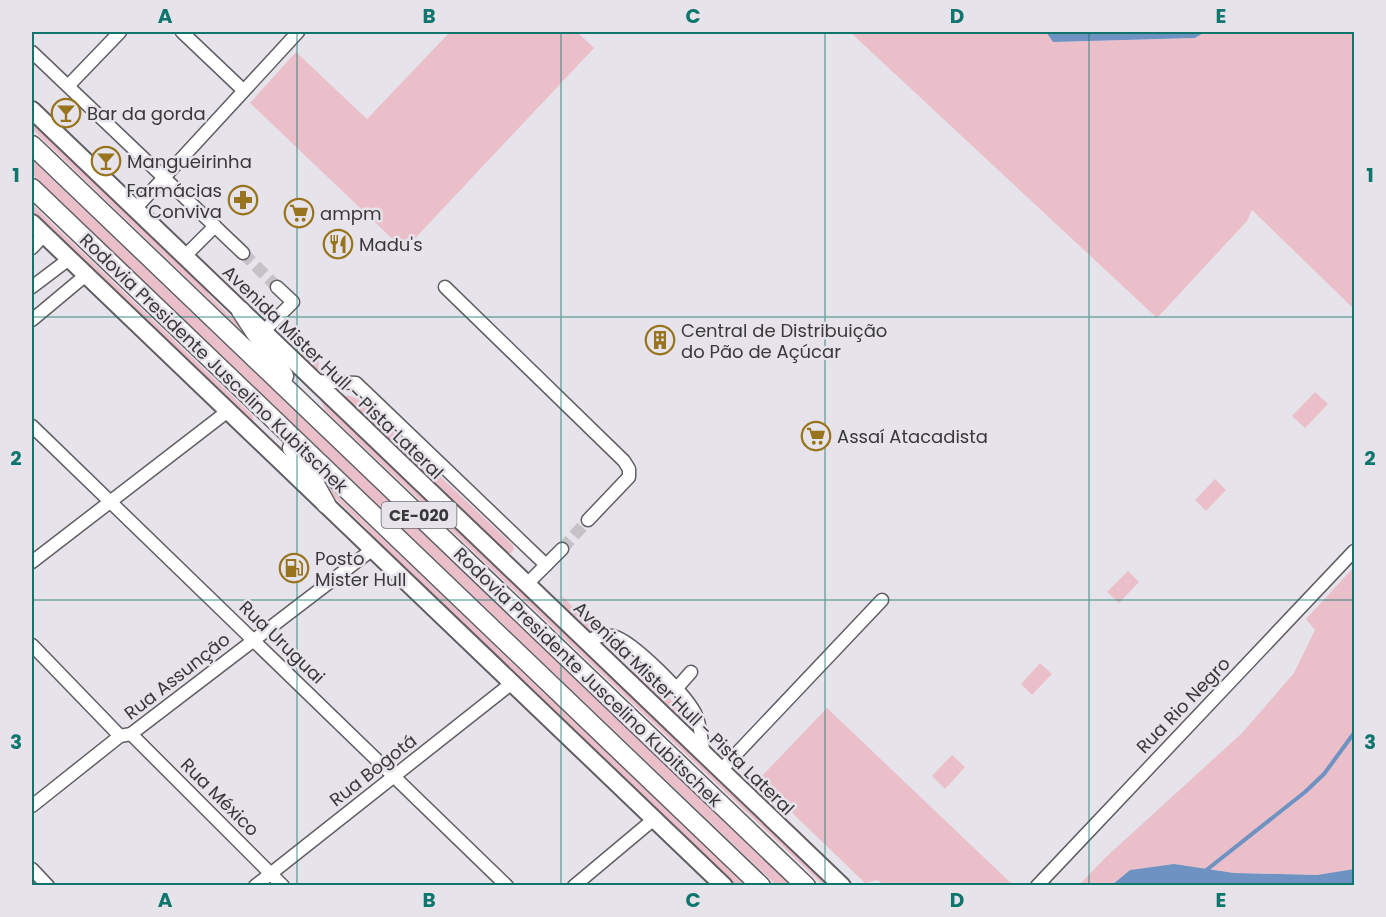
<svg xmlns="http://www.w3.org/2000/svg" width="1386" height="917" viewBox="0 0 1386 917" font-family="Poppins,sans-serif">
	<rect width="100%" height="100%" fill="#e7e3ea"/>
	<g fill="#ebbfc9">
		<polygon points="450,32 577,32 594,48 404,250 250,103 296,52 367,119"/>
		<polygon points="850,32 1046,32 1053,42 1195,38 1205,32 1354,32 1354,309 1252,210 1247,221 1157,318"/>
		<polygon points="32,120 203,284 209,295 247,333 244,333 32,129"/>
		<polygon points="32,160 790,885 776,885 32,174"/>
		<polygon points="32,204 252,415 255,423 292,459 291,461 32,213"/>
		<polygon points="301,349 307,349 319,361 318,370 316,371 298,355"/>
		<polygon points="291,367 833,885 823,885 325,410 319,397 289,369"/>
		<polygon points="1315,392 1328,404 1305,428 1292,416"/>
		<polygon points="347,395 358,399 513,545 514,549 511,553 504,553 344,398"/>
		<polygon points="1215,479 1226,490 1206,511 1195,500"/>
		<polygon points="323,482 745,885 733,885 389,557 366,528 323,486"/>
		<polygon points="1354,567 1354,869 1317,875 1234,873 1174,864 1130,870 1112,885 1078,886 1106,857 1242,733 1294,673 1315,630 1306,619"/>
		<polygon points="1128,571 1139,582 1119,603 1107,592"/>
		<polygon points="562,596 599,633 591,635 565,609 563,605"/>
		<path d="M630,662c15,14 53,42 54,62l-53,-50z"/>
		<polygon points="1040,663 1052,674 1032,695 1021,684"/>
		<polygon points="827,708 1013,885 884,886 878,880 865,883 758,780"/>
		<polygon points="952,755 965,767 945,789 932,776"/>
	</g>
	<g fill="#6e92c2">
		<polygon points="1046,32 1205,32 1195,38 1053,42"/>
		<polygon points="1174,864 1234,873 1317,875 1354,869 1354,885 1112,885 1130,870"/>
	</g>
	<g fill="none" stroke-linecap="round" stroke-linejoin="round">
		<polyline stroke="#6e92c2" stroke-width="4" points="1204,872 1305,792 1324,774 1354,733"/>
		<g stroke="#c4c1c7" stroke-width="12" stroke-dasharray="12 6" stroke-linecap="butt">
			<polyline points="243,253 277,287"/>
			<polyline points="562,549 588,520"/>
		</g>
		<g stroke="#615e64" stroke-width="15">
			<g id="minor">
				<polyline points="182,32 243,90"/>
				<polyline points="32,52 243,253"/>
				<polyline points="68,86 120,32"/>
				<polyline points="135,209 298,32"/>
				<polyline points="32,248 44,235"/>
				<polyline points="185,256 215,226"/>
				<polyline points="32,287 69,259"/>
				<polyline points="445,287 624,461 629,469 629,477 588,520"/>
				<polyline points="32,320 86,275"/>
				<polyline points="263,332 293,302 277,287"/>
				<polyline points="315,381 356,383 546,565"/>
				<polyline points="32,426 507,886"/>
				<polyline points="32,562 228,411"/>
				<polyline points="527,584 562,549"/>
				<path d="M587,641c8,-4 16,-7 26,-5 20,5 72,58 82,77 6,11 6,28 9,41"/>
				<polyline points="32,645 120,736"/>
				<polyline points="676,689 691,672"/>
				<polyline points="131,734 283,886"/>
				<polyline points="721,770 882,600"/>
				<polyline points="32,806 120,736 131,734 373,549"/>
				<polyline points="32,869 48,886"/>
				<polyline points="255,886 512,683"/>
				<polyline points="574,886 654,819"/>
				<polyline points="1037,886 1354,551"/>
			</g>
		</g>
		<g stroke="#615e64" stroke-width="20">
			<g id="major">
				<polyline points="32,110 842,886"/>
				<polyline points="32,223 724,886"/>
			</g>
		</g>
		<g stroke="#615e64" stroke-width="21">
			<g id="highway">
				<polyline points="32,145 806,886"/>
				<polyline points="32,188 761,886"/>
				<polyline points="241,311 284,376"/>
				<polyline points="292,448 307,470 326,504"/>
			</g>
		</g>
		<use href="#minor" stroke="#fff" stroke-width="12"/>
		<use href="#major" stroke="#fff" stroke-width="16"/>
		<use href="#highway" stroke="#fff" stroke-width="18"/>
	</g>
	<path fill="none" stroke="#0f766e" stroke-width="1.5" stroke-opacity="0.55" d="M297,32v854M561,32v854M825,32v854M1089,32v854M32,317h1322M32,600h1322"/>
	<defs>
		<g id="bar-ring" transform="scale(1.5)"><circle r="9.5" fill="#e7e3ea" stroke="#98741e" stroke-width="1.5"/><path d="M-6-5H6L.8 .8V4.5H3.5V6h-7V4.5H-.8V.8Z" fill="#98741e"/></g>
		<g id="pharmacy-ring" transform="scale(1.5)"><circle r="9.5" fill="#e7e3ea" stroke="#98741e" stroke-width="1.5"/><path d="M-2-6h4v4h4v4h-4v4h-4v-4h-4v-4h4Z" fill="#98741e"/></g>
		<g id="supermarket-ring" transform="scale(1.5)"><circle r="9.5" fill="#e7e3ea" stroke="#98741e" stroke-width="1.5"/><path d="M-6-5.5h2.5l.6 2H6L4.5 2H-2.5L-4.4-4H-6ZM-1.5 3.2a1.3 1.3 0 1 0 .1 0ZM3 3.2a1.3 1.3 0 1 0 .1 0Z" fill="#98741e"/></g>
		<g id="restaurant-ring" transform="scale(1.5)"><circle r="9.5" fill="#e7e3ea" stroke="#98741e" stroke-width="1.5"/><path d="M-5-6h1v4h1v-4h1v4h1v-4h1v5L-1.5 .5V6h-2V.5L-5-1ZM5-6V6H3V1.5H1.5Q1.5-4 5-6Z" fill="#98741e"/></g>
		<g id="building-ring" transform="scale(1.5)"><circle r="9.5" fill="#e7e3ea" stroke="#98741e" stroke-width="1.5"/><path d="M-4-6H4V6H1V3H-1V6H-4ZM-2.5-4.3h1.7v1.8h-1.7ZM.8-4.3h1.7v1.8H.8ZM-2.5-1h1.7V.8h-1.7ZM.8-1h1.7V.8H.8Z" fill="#98741e"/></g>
		<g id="fuel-ring" transform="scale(1.5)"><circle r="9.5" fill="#e7e3ea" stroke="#98741e" stroke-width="1.5"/><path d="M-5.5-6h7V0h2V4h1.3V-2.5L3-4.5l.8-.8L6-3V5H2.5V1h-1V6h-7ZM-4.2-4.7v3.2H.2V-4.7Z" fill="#98741e"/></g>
	</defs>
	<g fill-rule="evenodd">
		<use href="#bar-ring" x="66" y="113"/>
		<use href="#bar-ring" x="106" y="161"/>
		<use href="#pharmacy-ring" x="243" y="200"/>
		<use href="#supermarket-ring" x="299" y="213"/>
		<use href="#restaurant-ring" x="338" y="244"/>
		<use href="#building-ring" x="660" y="340"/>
		<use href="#supermarket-ring" x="816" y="436"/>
		<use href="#fuel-ring" x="294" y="568"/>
	</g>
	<g text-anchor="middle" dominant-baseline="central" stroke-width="5" stroke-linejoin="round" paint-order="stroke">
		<rect fill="#e7e3ea" stroke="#6d6b6f" stroke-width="1.5" x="381.5" y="502" width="75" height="26" rx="4.5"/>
		<g font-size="16" font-weight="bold" fill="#39383a">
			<text x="419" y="515">CE-020</text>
		</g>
		<g font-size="18" fill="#39383a" stroke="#e7e3ea" text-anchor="start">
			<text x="87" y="113">Bar da gorda</text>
			<text x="127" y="161">Mangueirinha</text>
			<text x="222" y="190" text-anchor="end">Farmácias<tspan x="222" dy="21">Conviva</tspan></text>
			<text x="320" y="213">ampm</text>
			<text x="359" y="244">Madu's</text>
			<text x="681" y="330">Central de Distribuição<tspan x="681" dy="21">do Pão de Açúcar</tspan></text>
			<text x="837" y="436">Assaí Atacadista</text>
			<text x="315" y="558">Posto<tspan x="315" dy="21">Mister Hull</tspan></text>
		</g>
		<g font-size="18" fill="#39383a" stroke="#e7e3ea">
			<text transform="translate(214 363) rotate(44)">Rodovia Presidente Juscelino Kubitschek</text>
			<text transform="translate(333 372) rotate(44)">Avenida Mister Hull - Pista Lateral</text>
			<text transform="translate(282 642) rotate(44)">Rua Uruguai</text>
			<text transform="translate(177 676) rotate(-38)">Rua Assunção</text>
			<text transform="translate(588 677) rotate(44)">Rodovia Presidente Juscelino Kubitschek</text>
			<text transform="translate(1183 705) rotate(-46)">Rua Rio Negro</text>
			<text transform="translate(684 708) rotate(44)">Avenida Mister Hull - Pista Lateral</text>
			<text transform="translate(373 770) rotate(-38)">Rua Bogotá</text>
			<text transform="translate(220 797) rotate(45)">Rua México</text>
		</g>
	</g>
	<rect width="1386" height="917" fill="none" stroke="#e7e3ea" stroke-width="66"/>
	<rect x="33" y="33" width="1320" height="851" fill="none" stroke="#0f766e" stroke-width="2"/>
	<g font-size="20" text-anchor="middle" font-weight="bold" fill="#0f766e">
		<text x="165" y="23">A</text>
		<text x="429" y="23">B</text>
		<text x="693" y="23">C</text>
		<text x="957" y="23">D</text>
		<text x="1221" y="23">E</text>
		<text x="16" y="182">1</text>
		<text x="1370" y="182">1</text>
		<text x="16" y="465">2</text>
		<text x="1370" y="465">2</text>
		<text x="16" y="749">3</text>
		<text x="1370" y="749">3</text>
		<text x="165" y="907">A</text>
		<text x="429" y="907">B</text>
		<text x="693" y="907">C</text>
		<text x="957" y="907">D</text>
		<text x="1221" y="907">E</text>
	</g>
</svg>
